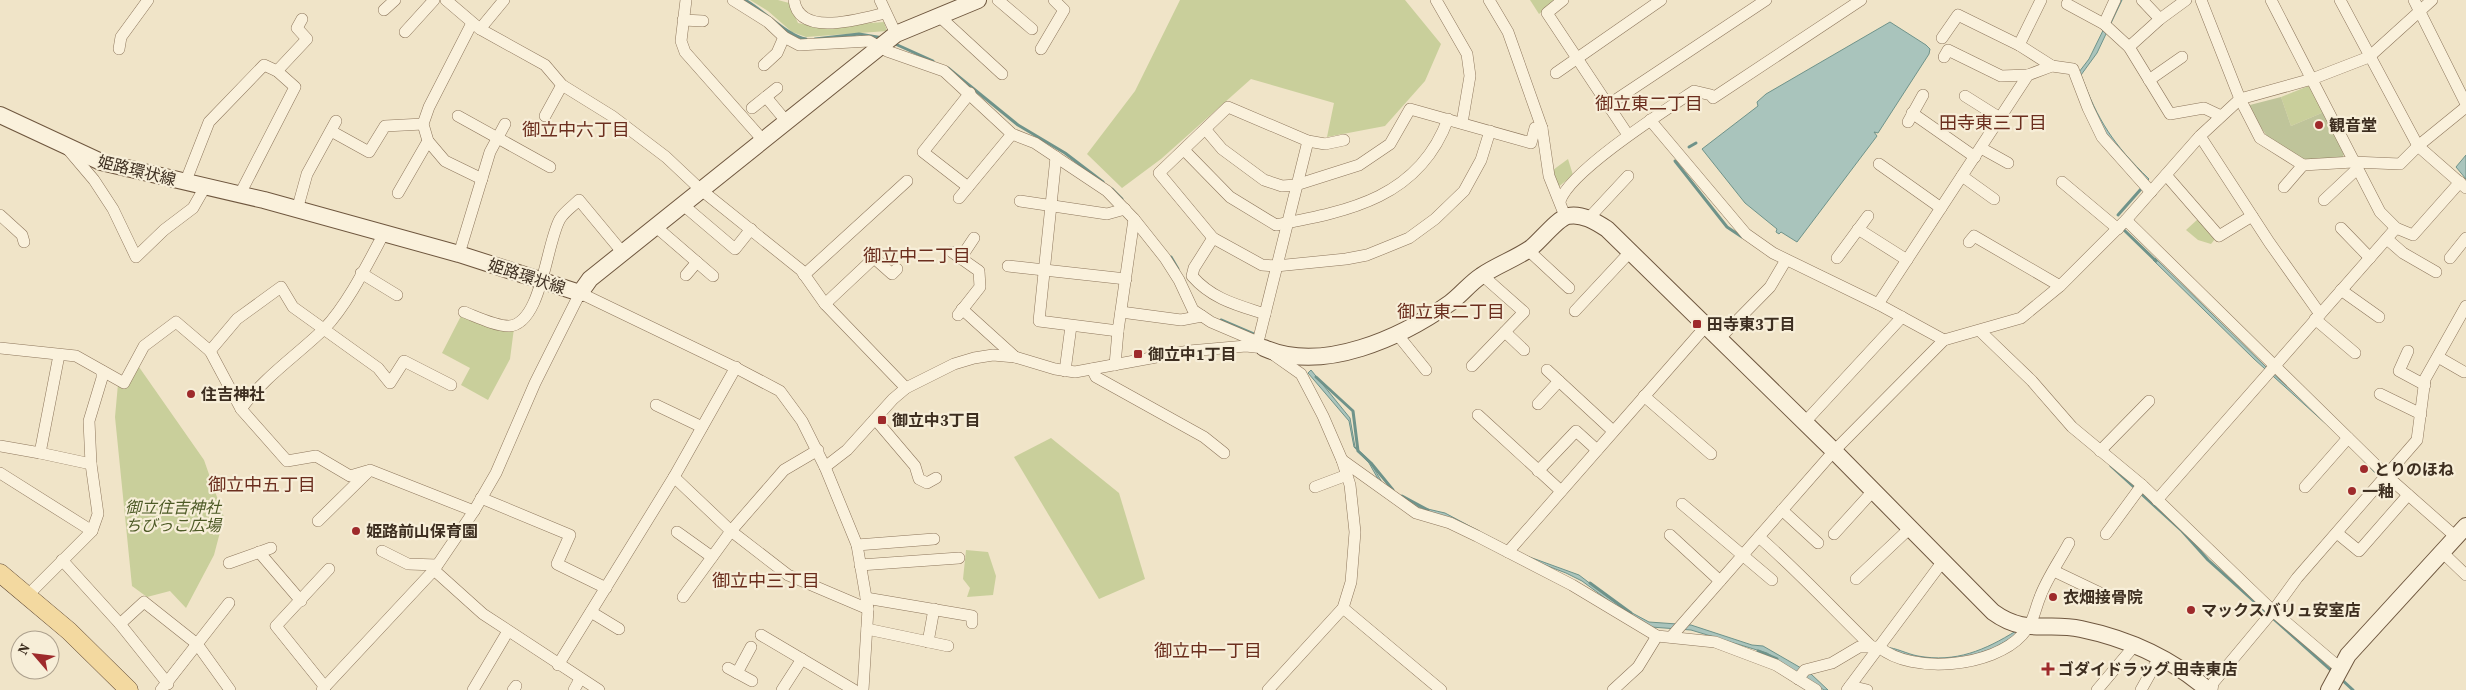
<svg xmlns="http://www.w3.org/2000/svg" width="2466" height="690" viewBox="0 0 2466 690" font-family="'Source Serif 4','Noto Sans JP',serif">
	<rect width="100%" height="100%" fill="#f0e4c8"/>
	<g fill="#c9cf9b">
		<polygon points="750,0 778,0 789,3 798,23 819,27 884,22 887,31 806,37 792,32 768,11"/>
		<polygon points="1180,0 1405,0 1441,44 1425,81 1385,126 1327,137 1334,103 1251,79 1161,159 1122,188 1087,154 1135,91"/>
		<polygon points="1530,0 1558,0 1539,14"/>
		<polygon points="2311,85 2324,112 2291,126 2281,97"/>
		<polygon points="1568,159 1573,175 1557,188 1553,170"/>
		<polygon points="2198,219 2215,239 2211,244 2198,240 2186,230"/>
		<polygon points="462,314 514,328 510,359 488,400 461,385 470,368 442,353"/>
		<polygon points="139,367 204,460 224,517 214,555 186,608 170,591 147,597 132,586 115,417 118,384 127,388"/>
		<polygon points="1051,438 1119,493 1145,579 1099,599 1014,457"/>
		<polygon points="966,550 988,552 996,576 993,595 967,597 970,588 963,579"/>
	</g>
	<polygon fill="#bfc49a" points="2281,97 2291,126 2324,112 2344,154 2342,159 2301,160 2271,142 2246,106"/>
	<g fill="#a9c4bc" stroke="#6f938a">
		<path d="M2118,0h4l-25,53 -16,22c17,46 32,69 68,104l-3,3 -46,-54 -21,-56 10,-13z"/>
		<polygon points="1890,22 1926,45 1930,49 1929,54 1878,133 1874,132 1877,136 1797,242 1781,232 1779,234 1776,232 1777,229 1745,203 1702,149 1758,106 1757,102 1766,94"/>
		<polygon points="2466,155 2466,179 2456,167"/>
		<polygon points="2155,258 2267,368 2381,473 2378,476 2346,442 2254,359 2153,260"/>
		<polygon points="1311,370 1350,418 1355,447 1369,460 1383,484 1402,499 1419,507 1445,513 1524,555 1579,575 1621,607 1649,622 1691,625 1752,645 1763,646 1808,672 1832,665 1860,650 1870,647 1870,650 1859,652 1837,666 1811,674 1828,690 1824,690 1767,653 1691,630 1651,627 1624,612 1582,581 1566,573 1524,557 1443,516 1421,511 1401,501 1381,484 1369,463 1354,447 1349,421 1308,373"/>
		<path d="M2016,631l2,3 -26,15 -32,10 -45,-1 -30,-11c12,1 22,7 33,9 38,7 67,-6 98,-25z"/>
	</g>
	<g fill="none" stroke-linecap="round" stroke-linejoin="round">
		<g stroke="#6f938a" stroke-width="3">
			<path d="M745,0c18,10 44,37 61,39"/>
			<polyline points="815,39 859,34 883,38"/>
			<polyline points="893,43 933,61"/>
			<polyline points="948,68 1018,125 1065,153 1103,182"/>
			<polyline points="1689,147 1696,143"/>
			<polyline points="1675,161 1727,227 1742,237"/>
			<polyline points="1112,189 1122,199"/>
			<polyline points="2118,215 2141,189"/>
			<polyline points="2124,230 2156,261"/>
			<polyline points="1171,257 1178,269"/>
			<polyline points="1221,320 1256,335"/>
			<polyline points="1316,377 1353,411 1358,451 1371,463 1393,490"/>
			<polyline points="2111,466 2182,531 2208,560 2334,673"/>
			<polyline points="1402,496 1428,510"/>
			<polyline points="1590,583 1631,613"/>
			<polyline points="1758,651 1777,659"/>
			<polyline points="2340,678 2353,690"/>
		</g>
		<g stroke="#8d765c" stroke-width="12">
			<g id="street">
				<polyline points="446,0 480,29 545,65 562,85 612,116 666,157 700,189 801,270 825,304 874,258 892,274 897,269"/>
				<polyline points="686,0 681,41 685,52 762,139"/>
				<polyline points="733,0 768,22 784,37 799,45 869,41 887,51 944,71 1012,134 1035,143 1107,191 1134,219 1165,258 1179,280 1193,310 1211,322 1258,342"/>
				<path d="M794,0c5,38 66,19 91,13"/>
				<polyline points="880,0 896,34"/>
				<polyline points="998,0 1032,29"/>
				<polyline points="1436,0 1467,54 1470,76 1462,123"/>
				<polyline points="1489,0 1508,32 1542,128 1549,176 1565,216"/>
				<polyline points="1563,0 1547,13 1628,135"/>
				<polyline points="2142,0 2160,19"/>
				<polyline points="2201,0 2240,99 2260,138 2303,165 2353,162 2400,164 2418,146 2466,107"/>
				<polyline points="2271,0 2380,212 2396,228 2413,235 2460,182"/>
				<polyline points="2340,0 2418,146 2466,188"/>
				<polyline points="2414,0 2466,104"/>
				<polyline points="2067,4 2104,24 2129,47 2170,114 2204,108 2221,116"/>
				<polyline points="384,10 395,0"/>
				<polyline points="939,16 1002,74"/>
				<polyline points="683,20 703,21"/>
				<polyline points="472,23 429,107 423,124 428,141 445,161 482,179"/>
				<polyline points="2104,24 2115,0"/>
				<polyline points="480,29 504,0"/>
				<polyline points="405,32 434,0"/>
				<polyline points="1942,38 1958,15 2019,45 2052,66"/>
				<polyline points="2019,45 2041,0"/>
				<polyline points="2129,47 2160,19 2186,0"/>
				<polyline points="119,49 121,37 148,0"/>
				<polyline points="1041,49 1064,10 1054,0"/>
				<polyline points="1944,57 1948,50 2001,76 2028,75"/>
				<polyline points="764,65 777,53 784,37"/>
				<polyline points="277,71 307,39 297,28 302,19"/>
				<polyline points="1556,73 1661,0"/>
				<polyline points="2149,80 2182,57"/>
				<polyline points="1965,96 2000,118"/>
				<polyline points="766,97 786,121"/>
				<polyline points="1608,105 1766,0"/>
				<polyline points="752,108 777,88"/>
				<polyline points="1912,113 1975,157"/>
				<polyline points="458,116 550,167"/>
				<polyline points="545,116 562,85"/>
				<polyline points="1650,120 1746,234 1773,253 1878,304 1944,340"/>
				<polyline points="1908,122 1923,95"/>
				<polyline points="1206,130 1222,149 1264,180 1282,186 1296,185 1359,165 1390,144 1410,109 1531,143 1535,128 1542,128"/>
				<polyline points="331,131 369,152 385,126 423,124"/>
				<polyline points="2200,136 2269,242 2320,314"/>
				<polyline points="1344,140 1325,144 1308,141 1228,107 1159,173 1213,238 1262,265 1276,266 1346,259 1367,255 1409,238 1435,219 1464,191 1481,160 1490,131"/>
				<polyline points="66,147 94,180 113,209 136,257 164,230 193,208 205,187"/>
				<polyline points="1981,148 2008,163"/>
				<path d="M1184,150l46,47 46,28c73,-14 143,-27 172,-106"/>
				<polyline points="1056,157 1039,321 1118,331 1134,219"/>
				<polyline points="1879,164 1941,208"/>
				<polyline points="2166,175 2219,236 2252,216"/>
				<polyline points="1962,176 1994,199"/>
				<polyline points="2062,182 2118,229"/>
				<polyline points="185,183 209,122 264,65 277,71 295,87 240,194"/>
				<polyline points="968,187 923,152 970,93"/>
				<polyline points="2284,187 2303,165"/>
				<polyline points="398,193 428,141"/>
				<polyline points="959,198 1012,134"/>
				<polyline points="2324,200 2357,169"/>
				<polyline points="1020,201 1107,214 1125,209"/>
				<path d="M1560,201c10,-30 104,-90 134,-110l17,4 2,3 148,-98"/>
				<polyline points="682,204 735,249 751,229"/>
				<polyline points="297,210 307,174 336,121"/>
				<polyline points="0,215 22,235 24,242"/>
				<polyline points="1588,219 1628,176"/>
				<polyline points="2126,220 2387,476 2456,537"/>
				<polyline points="655,226 713,276"/>
				<polyline points="2341,228 2370,258"/>
				<polyline points="1858,229 1907,260"/>
				<path d="M1213,238l-19,30 -2,8c20,23 45,29 73,38"/>
				<polyline points="2387,239 2403,253 2436,272"/>
				<polyline points="1969,242 1974,236 2060,286"/>
				<polyline points="1528,250 1569,288"/>
				<polyline points="952,252 979,271 980,287 958,315"/>
				<polyline points="459,254 490,152 505,124"/>
				<polyline points="1837,258 1868,216"/>
				<polyline points="2450,258 2466,238"/>
				<polyline points="960,259 974,238"/>
				<polyline points="1008,266 1126,279"/>
				<polyline points="361,273 397,295"/>
				<polyline points="686,275 697,262"/>
				<polyline points="804,275 907,181"/>
				<polyline points="2341,290 2379,317"/>
				<polyline points="825,304 906,388"/>
				<polyline points="1878,304 2028,75 2052,66 2073,69 2088,108 2102,137 2151,192"/>
				<polyline points="962,309 1015,357"/>
				<polyline points="1575,311 1630,252"/>
				<path d="M464,312c13,5 31,14 45,14 33,-2 37,-83 51,-107 4,-7 13,-13 19,-19l44,53"/>
				<polyline points="1121,312 1181,320 1202,316"/>
				<polyline points="2315,319 2355,353"/>
				<polyline points="1980,331 2032,381 2072,427 2142,485 2273,611 2340,668"/>
				<polyline points="1505,332 1524,350"/>
				<polyline points="1397,334 1426,370"/>
				<polyline points="1719,339 1770,287 1786,260"/>
				<polyline points="1257,346 1308,141"/>
				<path d="M0,348l76,8 48,27 20,-37 32,-24 34,29 31,58c23,-32 55,-53 83,-80 23,-24 43,-64 59,-94"/>
				<polyline points="210,351 237,319 281,287 293,307 378,368 390,383 404,361 451,385"/>
				<polyline points="2408,351 2399,371 2425,385"/>
				<polyline points="2438,357 2464,372"/>
				<polyline points="1115,365 1118,331"/>
				<polyline points="1472,366 1524,312 1482,275"/>
				<polyline points="1092,369 1096,377 1204,437 1224,453"/>
				<polyline points="1547,370 1613,431"/>
				<polyline points="1065,371 1071,326"/>
				<polyline points="2380,394 2421,414"/>
				<polyline points="1644,396 1711,454"/>
				<polyline points="1538,404 1559,381"/>
				<polyline points="656,405 702,427"/>
				<polyline points="241,409 287,461 316,456 350,476 367,471"/>
				<polyline points="1478,415 1561,491"/>
				<polyline points="875,419 915,466 919,479 927,483 936,478"/>
				<polyline points="1805,422 1902,317"/>
				<polyline points="0,446 40,453 59,355"/>
				<polyline points="2100,451 2149,401"/>
				<polyline points="40,453 91,464"/>
				<polyline points="1342,460 1416,513 1450,523 1477,536 1572,585 1657,636 1715,642 1776,665 1816,690"/>
				<polyline points="825,467 857,545 868,609 863,690"/>
				<polyline points="1538,471 1576,431 1597,450"/>
				<polyline points="0,473 92,531 27,596"/>
				<polyline points="674,477 731,531 788,575 868,609"/>
				<polyline points="1315,487 1347,475"/>
				<polyline points="2305,487 2348,438"/>
				<polyline points="481,498 570,535 557,564 606,588"/>
				<polyline points="2157,500 2396,228"/>
				<polyline points="1682,504 1772,580"/>
				<polyline points="1782,510 1818,543"/>
				<polyline points="318,521 370,470 474,511"/>
				<polyline points="92,531 98,514 91,464 89,421 102,378 102,371"/>
				<polyline points="677,532 712,557"/>
				<polyline points="2337,533 2359,551 2408,495"/>
				<polyline points="1834,534 1873,491"/>
				<polyline points="2106,534 2142,485"/>
				<polyline points="1670,535 1720,581"/>
				<path d="M1759,537c39,34 74,72 112,109"/>
				<polyline points="857,545 934,539"/>
				<polyline points="382,551 408,564 437,565"/>
				<polyline points="259,552 301,601"/>
				<polyline points="1508,552 1706,326"/>
				<polyline points="2442,552 2466,575"/>
				<polyline points="62,560 120,624 168,684"/>
				<polyline points="229,563 271,548"/>
				<polyline points="860,565 959,558"/>
				<polyline points="434,570 483,614 599,690"/>
				<polyline points="2054,571 2100,593"/>
				<polyline points="1856,579 1910,528"/>
				<polyline points="683,597 731,531 784,470 818,450"/>
				<polyline points="866,598 972,616 972,623"/>
				<polyline points="1343,608 1441,690"/>
				<polyline points="591,612 619,629"/>
				<polyline points="120,624 144,602 197,644 229,603"/>
				<polyline points="867,629 948,646"/>
				<polyline points="761,635 854,690"/>
				<polyline points="1671,637 1834,451 1944,340 2021,318 2060,286 2126,220 2200,136 2240,99 2312,79 2369,57 2432,0"/>
				<polyline points="928,642 934,609"/>
				<polyline points="558,665 674,477 736,367"/>
				<polyline points="728,668 752,681"/>
				<polyline points="737,673 751,647"/>
				<path d="M1798,679l7,-9 27,-7 27,-16h20c33,28 114,20 143,-12 12,-13 12,-23 18,-38 7,-19 20,-37 29,-54"/>
				<polyline points="1850,686 1867,690"/>
				<polyline points="325,687 276,626 329,569"/>
				<polyline points="161,690 197,644 230,690"/>
				<polyline points="322,690 434,570 474,511 496,473 535,383 580,293 740,370 780,391 802,421 825,467 847,450 893,399 906,388 954,364 974,358 993,355 1015,357 1055,369 1075,372 1189,351 1246,346 1264,348 1301,374 1323,416 1342,460 1350,485 1355,532 1351,582 1343,608 1268,690"/>
				<polyline points="473,690 508,631"/>
				<polyline points="513,690 516,686"/>
				<polyline points="574,690 580,679"/>
				<polyline points="782,690 802,659"/>
				<polyline points="1613,690 1638,667 1657,636"/>
				<polyline points="1847,690 1943,561"/>
				<polyline points="2097,690 2135,645"/>
				<polyline points="2141,690 2160,656"/>
				<polyline points="2212,690 2213,683 2273,611 2297,578 2417,440 2425,379 2466,306"/>
			</g>
		</g>
		<g stroke="#6f573f" stroke-width="18">
			<g id="secondary">
				<polyline points="0,115 101,162 264,200 459,254 580,293 590,279 896,34 978,0"/>
				<path d="M1264,348c59,26 138,-11 186,-45 11,-8 20,-20 31,-27 16,-11 34,-17 50,-28 10,-8 27,-30 37,-32 14,-3 28,6 39,13l227,222 159,161c33,24 53,9 88,17 48,10 90,29 127,61"/>
				<polyline points="2329,690 2348,655 2466,526"/>
			</g>
		</g>
		<g stroke="#5b4430" stroke-width="19">
			<polyline id="primary" points="0,573 69,631 129,690"/>
		</g>
		<use href="#street" stroke="#faf1dc" stroke-width="11"/>
		<use href="#secondary" stroke="#faf1dc" stroke-width="16"/>
		<use href="#primary" stroke="#f3d9a0" stroke-width="18"/>
	</g>
	<g fill="#9e2a2b" stroke="#f7eed8" stroke-width="2">
		<circle cx="2319" cy="125" r="5"/>
		<rect x="1692" y="319" width="10" height="10" rx="2.5"/>
		<rect x="1133" y="349" width="10" height="10" rx="2.5"/>
		<circle cx="191" cy="394" r="5"/>
		<rect x="877" y="415" width="10" height="10" rx="2.5"/>
		<circle cx="2364" cy="469" r="5"/>
		<circle cx="2352" cy="491" r="5"/>
		<circle cx="356" cy="531" r="5"/>
		<circle cx="2053" cy="597" r="5"/>
		<circle cx="2191" cy="610" r="5"/>
		<path d="M2045.5 661.5h5v5h5v5h-5v5h-5v-5h-5v-5h5z"/>
	</g>
	<g text-anchor="middle" dominant-baseline="central" stroke-width="4.5" stroke-linejoin="round" paint-order="stroke">
		<g font-size="16" font-weight="bold" fill="#3d2e20" stroke="#f7eed8" text-anchor="start">
			<text x="2329" y="125">観音堂</text>
			<text x="1707" y="324">田寺東3丁目</text>
			<text x="1148" y="354">御立中1丁目</text>
			<text x="201" y="394">住吉神社</text>
			<text x="892" y="420">御立中3丁目</text>
			<text x="2374" y="469">とりのほね</text>
			<text x="2362" y="491">一釉</text>
			<text x="366" y="531">姫路前山保育園</text>
			<text x="2063" y="597">衣畑接骨院</text>
			<text x="2201" y="610">マックスバリュ安室店</text>
			<text x="2058" y="669">ゴダイドラッグ 田寺東店</text>
		</g>
		<g font-size="16" fill="#3d2e20" stroke="#f7eed8">
			<text transform="translate(137 170) rotate(14)">姫路環状線</text>
			<text transform="translate(527 276) rotate(18)">姫路環状線</text>
		</g>
		<g font-size="16" font-style="italic" fill="#4d5a26" stroke="#f7eed8">
			<text x="173" y="507">御立住吉神社<tspan x="173" dy="18">ちびっこ広場</tspan></text>
		</g>
		<g font-size="18" fill="#6b2e1e" stroke="#f7eed8">
			<text x="1649" y="103">御立東二丁目</text>
			<text x="1993" y="122">田寺東三丁目</text>
			<text x="576" y="129">御立中六丁目</text>
			<text x="917" y="255">御立中二丁目</text>
			<text x="1451" y="311">御立東二丁目</text>
			<text x="262" y="484">御立中五丁目</text>
			<text x="766" y="580">御立中三丁目</text>
			<text x="1208" y="650">御立中一丁目</text>
		</g>
	</g>
	<g transform="translate(35 655) rotate(298)"><circle r="24" fill="#f7eed8" stroke="#ada18e"/>
	<path d="M0-4L9 19L0 12L-9 19Z" fill="#9e2a2b"/>
	<text y="-8" font-size="14" font-weight="bold" text-anchor="middle" fill="#3d2e20">N</text>
	</g>
</svg>
